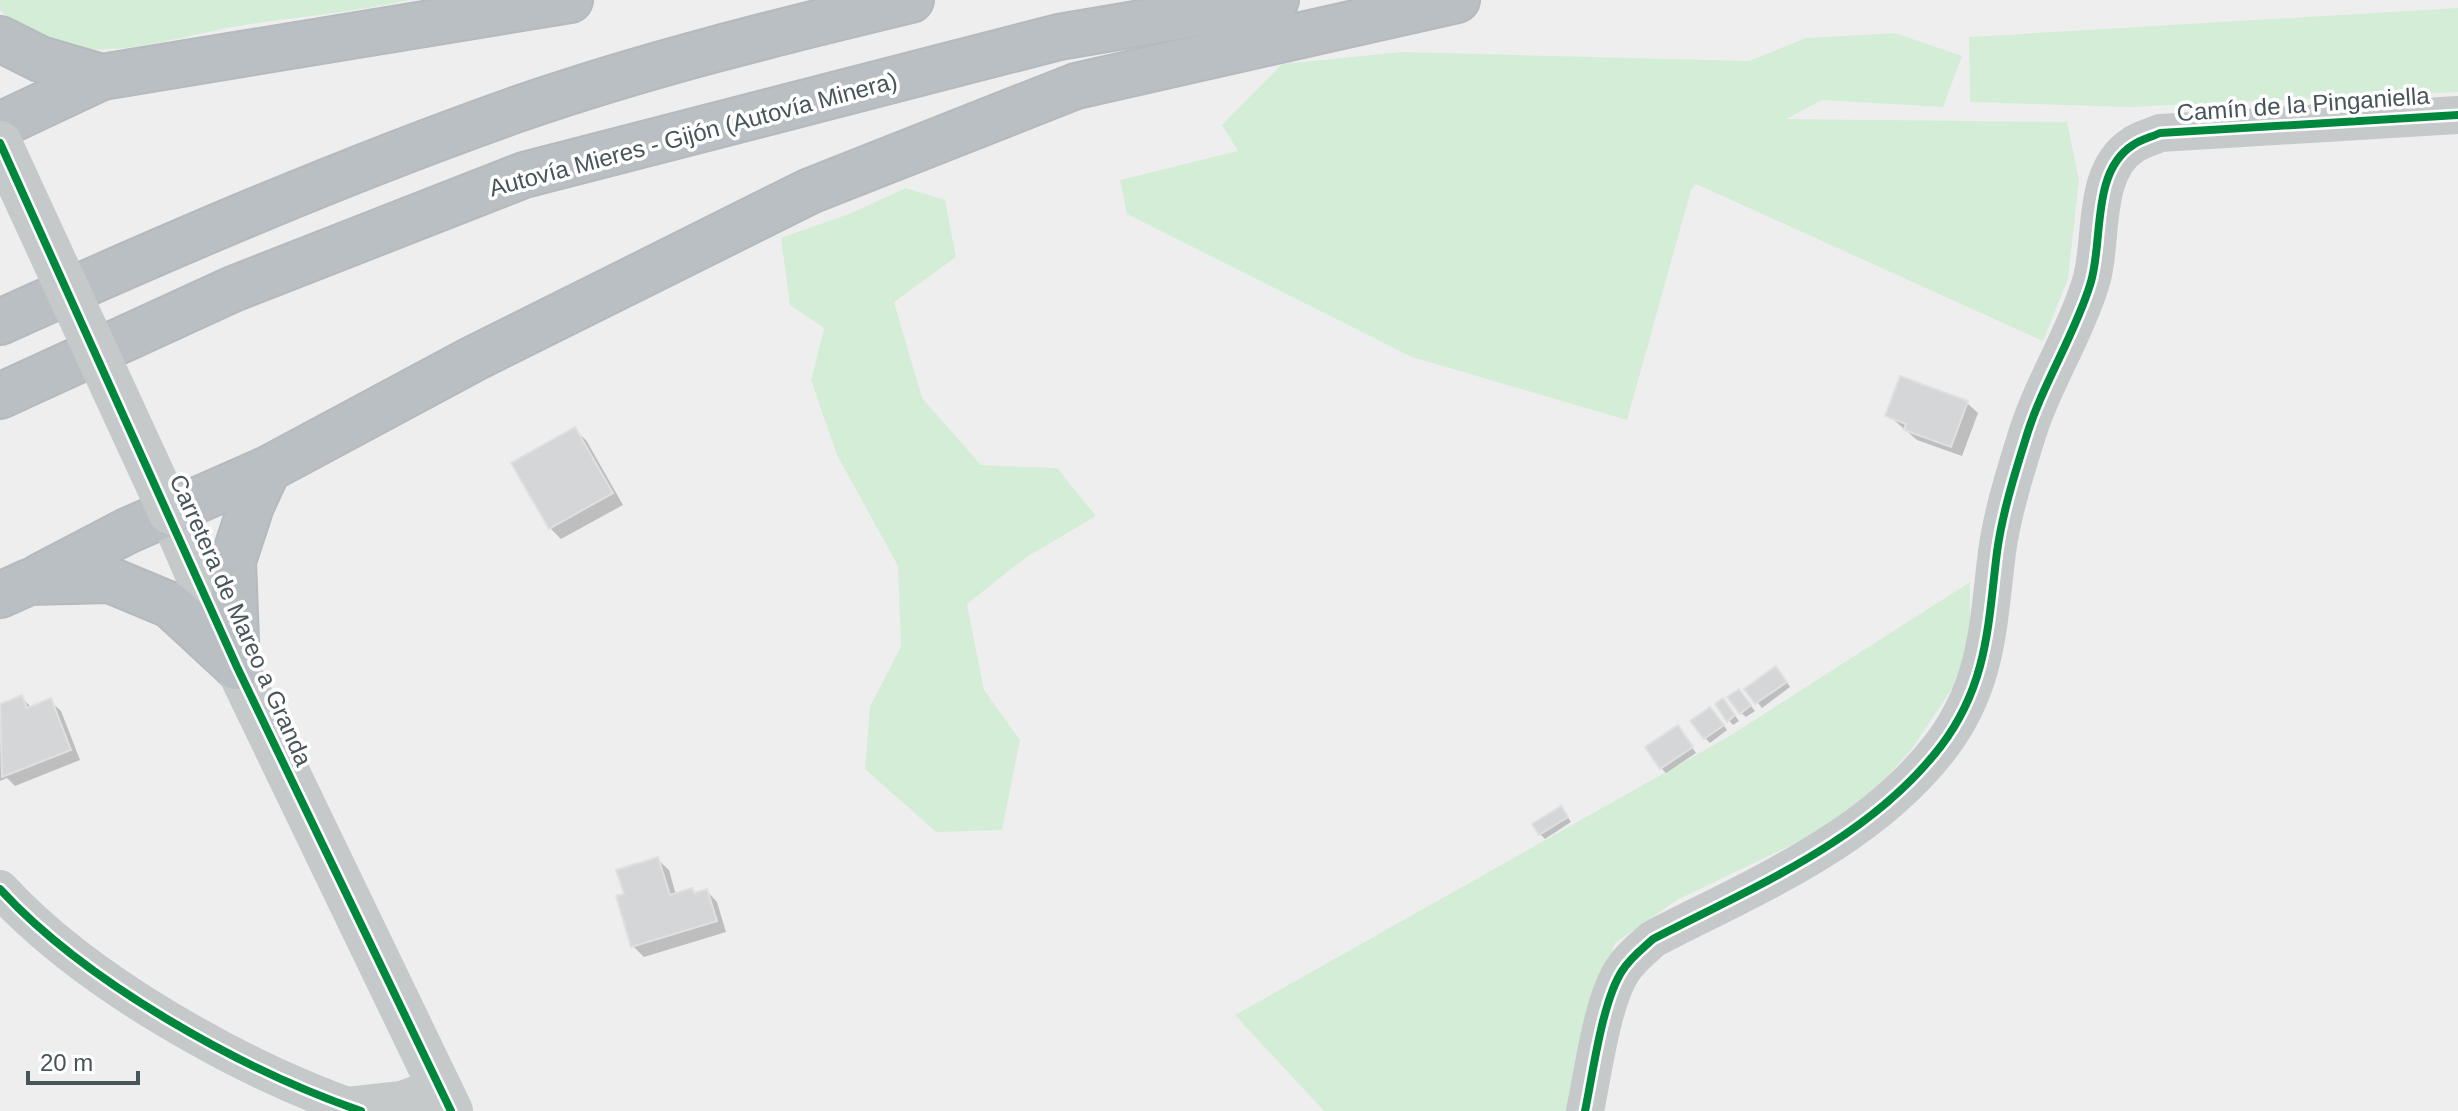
<svg xmlns="http://www.w3.org/2000/svg" width="2458" height="1111" viewBox="0 0 2458 1111" font-family="Arial,sans-serif">
	<rect width="100%" height="100%" fill="#efeeee"/>
	<g fill="#d4edd7">
		<path d="M0,0h409c-53,12 -105,16 -159,24 -64,10 -127,34 -194,23 -17,-3 -44,-25 -56,-37z"/>
		<polygon points="2458,8 2458,92 2130,107 1970,102 1969,37"/>
		<polygon points="1895,33 1962,56 1943,107 1822,100 1786,119 2067,122 2079,180 2068,279 2043,341 1696,184 1691,190 1627,420 1412,357 1127,214 1120,180 1238,151 1222,125 1282,64 1402,52 1749,61 1806,38"/>
		<polygon points="906,188 945,200 956,257 894,302 922,398 981,465 1057,468 1096,516 1025,558 967,604 984,690 1020,740 1002,830 936,832 865,769 870,707 901,646 898,566 837,455 811,380 824,328 790,305 781,238 849,214"/>
		<polygon points="1970,582 1970,641 1953,687 1911,750 1860,807 1804,839 1677,900 1615,943 1577,1089 1575,1111 1324,1111 1235,1015 1728,737"/>
	</g>
	<g fill="#0003">
		<polygon points="1967,403 1978,413 1962,456 1917,440 1888,415"/>
		<polygon points="575,430 586,440 623,505 561,539 550,528 514,464"/>
		<polygon points="1780,673 1790,687 1762,708 1747,689"/>
		<polygon points="1743,696 1755,711 1746,717 1741,713"/>
		<polygon points="21,697 32,708 50,701 61,711 80,760 15,786 7,778 0,781 0,706"/>
		<polygon points="1728,706 1739,721 1733,725 1729,720"/>
		<polygon points="1715,714 1727,730 1710,743 1705,738"/>
		<polygon points="1682,733 1696,753 1666,773 1661,768"/>
		<polygon points="1565,813 1571,822 1545,839 1540,834"/>
		<polygon points="658,860 669,870 676,895 707,891 717,902 726,932 644,957 633,946 618,898 626,895"/>
	</g>
	<g fill="#d5d6d7" stroke="#e0e0e1" stroke-width="2">
		<polygon points="1900,376 1968,401 1951,447 1904,430 1906,424 1885,416"/>
		<polygon points="575,427 613,493 549,529 511,463"/>
		<polygon points="1776,666 1787,682 1755,704 1744,689"/>
		<polygon points="1739,689 1751,705 1740,714 1727,697"/>
		<polygon points="22,695 27,708 51,698 71,750 2,777 0,704"/>
		<polygon points="1723,698 1735,715 1727,722 1715,704"/>
		<polygon points="1710,707 1724,725 1704,739 1690,721"/>
		<polygon points="1678,725 1693,747 1660,769 1645,747"/>
		<polygon points="1561,806 1568,817 1539,835 1532,824"/>
		<polygon points="658,857 670,895 692,888 694,893 707,889 717,921 631,947 616,896 624,894 616,870"/>
	</g>
	<g fill="none" stroke-linecap="round" stroke-linejoin="round">
		<g stroke="#b4babd" stroke-width="48">
			<g id="motorway">
				<polyline points="0,39 40,59 102,77 570,0"/>
				<polyline points="0,125 102,77"/>
				<path d="M0,322c169,-76 340,-150 515,-212 129,-45 263,-78 396,-110"/>
				<polyline points="0,396 233,289 524,175 1059,37 1276,0"/>
				<polyline points="39,577 127,531 268,469"/>
				<polyline points="0,595 29,582 110,580 170,605 237,667"/>
				<polyline points="237,667 233,561 251,506 268,469 473,359 810,191 1076,86 1457,0"/>
			</g>
		</g>
		<g stroke="#c6c9ca" stroke-width="38">
			<path d="M0,889c85,93 242,181 361,222"/>
			<polyline points="347,1106 402,1100 436,1087"/>
			<path d="M1585,1111c8,-38 17,-109 37,-140 8,-13 20,-22 31,-32 102,-53 216,-99 288,-193 47,-62 47,-122 56,-194 5,-37 17,-76 28,-111 16,-55 48,-102 65,-156 14,-41 0,-113 43,-140 8,-6 19,-8 27,-12l298,-18"/>
		</g>
		<polyline stroke="#c6c9ca" stroke-width="44" points="170,512 237,667 451,1111"/>
		<use href="#motorway" stroke="#b9bfc2" stroke-width="44"/>
		<polyline stroke="#c6c9ca" stroke-width="44" points="0,143 170,512"/>
		<g stroke="#fff" stroke-width="13">
			<g id="cycleway">
				<polyline points="0,143 237,667 451,1111"/>
				<path d="M0,889c85,93 242,181 361,222"/>
				<path d="M1585,1111c8,-38 17,-109 37,-140 8,-13 20,-22 31,-32 102,-53 216,-99 288,-193 47,-62 47,-122 56,-194 5,-37 17,-76 28,-111 16,-55 48,-102 65,-156 14,-41 0,-113 43,-140 8,-6 19,-8 27,-12l298,-18"/>
			</g>
		</g>
		<use href="#cycleway" stroke="#00873e" stroke-width="8"/>
	</g>
	<g text-anchor="middle" dominant-baseline="central" stroke-width="7" stroke-linejoin="round" paint-order="stroke">
		<g font-size="24" fill="#47555a" stroke="#fff">
			<text transform="translate(2303 104) rotate(-4)">Camín de la Pinganiella</text>
			<text transform="translate(693 134) rotate(-15)">Autovía Mieres - Gijón (Autovía Minera)</text>
			<text transform="translate(241 620) rotate(66)">Carretera de Mareo a Granda</text>
		</g>
	</g>
	<path d="M28 1071v12h110v-12" fill="none" stroke="#47555a" stroke-width="4"/>
	<text x="40" y="1071" font-size="24" fill="#47555a" stroke="#ffffff" stroke-width="6" paint-order="stroke">20 m</text>
</svg>
